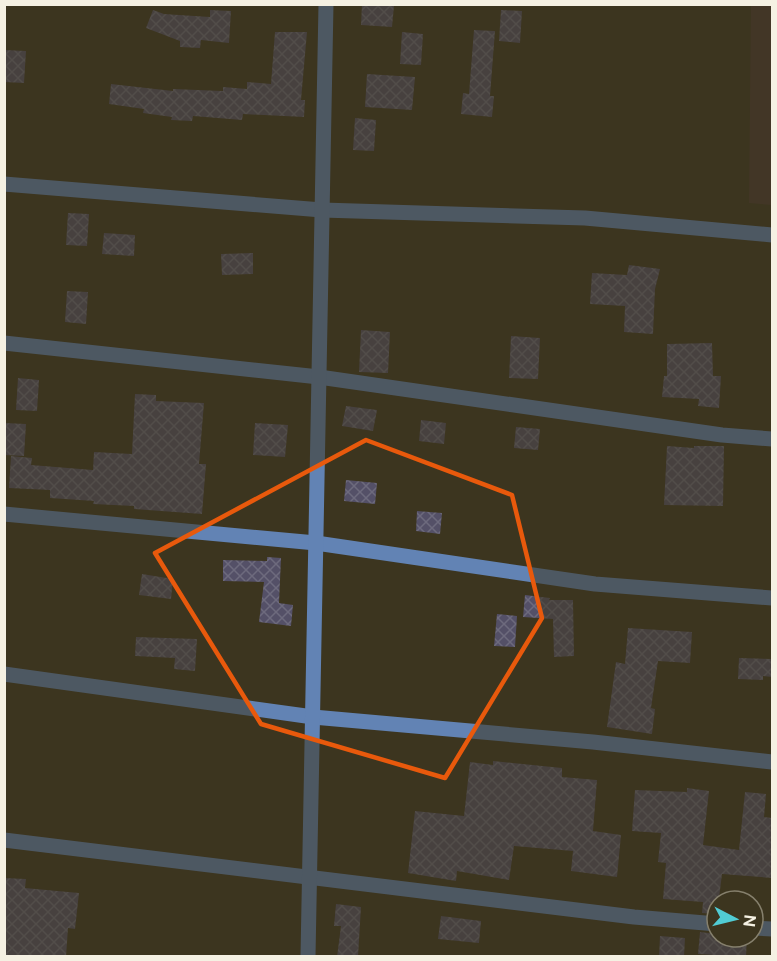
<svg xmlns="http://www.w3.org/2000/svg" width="777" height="961" viewBox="0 0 777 961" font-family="'Public Sans',sans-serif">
	<defs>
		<pattern id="building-cross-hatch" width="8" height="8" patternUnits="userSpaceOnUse" patternTransform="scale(1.5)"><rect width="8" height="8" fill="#545067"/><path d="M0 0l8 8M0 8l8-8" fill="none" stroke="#6d6a7d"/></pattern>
	</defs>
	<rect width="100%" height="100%" fill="#3c351f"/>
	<polygon fill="#4b3930" points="751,5 772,5 772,205 749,203"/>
	<g fill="url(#building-cross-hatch)">
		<polygon points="362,4 394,6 392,27 361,25"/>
		<polygon points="153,10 164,14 210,17 210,10 231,11 229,43 201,40 200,48 180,47 180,41 146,28"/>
		<polygon points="501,10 522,11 520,43 499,41"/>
		<polygon points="474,30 495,31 490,96 494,96 492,117 461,114 463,93 469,94"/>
		<polygon points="275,32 307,32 301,100 305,100 304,117 243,114 242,120 193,116 192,121 171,120 172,117 143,113 144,109 109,104 111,84 173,91 173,89 223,91 223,87 247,89 247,82 271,84"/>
		<polygon points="402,32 423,34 421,65 400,64"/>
		<polygon points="5,50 26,51 24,83 4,82"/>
		<polygon points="367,74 415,77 412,110 365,107"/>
		<polygon points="355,118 376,120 374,151 353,150"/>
		<polygon points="68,213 89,214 87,246 66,245"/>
		<polygon points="104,233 135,235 134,256 102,254"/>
		<polygon points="253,253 253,274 222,275 221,254"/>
		<polygon points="629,265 660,269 655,289 653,334 624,332 625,306 590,304 592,273 627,275"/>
		<polygon points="67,291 88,292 86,324 65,322"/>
		<polygon points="361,330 390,332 388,373 359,372"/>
		<polygon points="511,336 540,338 538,379 509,378"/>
		<polygon points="712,343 713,376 721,376 719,408 698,406 699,399 662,397 664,376 667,376 667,344"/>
		<polygon points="18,378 39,380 37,411 16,410"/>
		<polygon points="135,394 156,395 156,401 204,403 199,464 206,464 202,514 134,509 134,506 93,504 94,501 50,498 50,490 9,488 11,456 32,458 31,465 93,470 94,452 132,454"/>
		<polygon points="346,406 377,410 373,431 342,426"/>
		<polygon points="421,420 446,423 444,444 419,441"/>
		<polygon points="5,423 26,424 24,456 4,455"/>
		<polygon points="255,423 288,425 285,457 253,455"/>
		<polygon points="516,427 540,429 538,450 514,448"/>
		<polygon points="667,446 694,448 694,446 724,446 723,506 664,505"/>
		<polygon points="346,480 377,483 375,504 344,501"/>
		<polygon points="417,511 442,513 440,534 416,531"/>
		<polygon points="267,557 281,558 279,603 293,605 291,626 259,622 264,582 223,581 223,560 267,561"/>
		<polygon points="142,574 173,579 171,599 139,595"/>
		<polygon points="525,595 550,598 549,600 573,600 574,656 554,657 553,619 523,617"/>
		<polygon points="497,614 517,616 515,647 494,646"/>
		<polygon points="628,628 692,632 690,663 658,661 651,708 655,709 652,734 607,727 616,662 625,664"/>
		<polygon points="136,637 197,639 195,671 174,669 175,658 135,656"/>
		<polygon points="739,658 772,659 772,677 763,676 763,680 738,679"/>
		<polygon points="493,761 562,768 562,777 597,780 593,831 621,835 617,877 571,871 573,851 514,846 509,880 457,871 456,881 408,873 415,811 464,816 470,762 493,765"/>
		<polygon points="687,788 709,791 703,845 739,850 745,792 766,794 764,817 772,818 772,878 722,874 717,914 702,913 703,902 663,899 666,863 658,862 661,833 632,831 635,790 687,792"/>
		<polygon points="4,878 26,879 25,888 79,893 75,929 68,928 66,957 4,957"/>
		<polygon points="336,904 361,907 358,957 337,957 341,926 334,926"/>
		<polygon points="441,916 481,921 479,943 438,939"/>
		<polygon points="700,932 717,934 717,937 747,937 746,957 698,954"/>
		<polygon points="660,936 685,938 684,957 659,957"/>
	</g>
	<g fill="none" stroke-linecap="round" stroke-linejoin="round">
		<g stroke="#6283b4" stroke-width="15">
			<polyline points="4,184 322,210 585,218 772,235"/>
			<polyline points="4,343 319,377 722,435 772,439"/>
			<polyline points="4,514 316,543 595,584 772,598"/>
			<polyline points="4,674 313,717 593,742 772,762"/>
			<polyline points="4,840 634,917 717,924"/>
			<polyline points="753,928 772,929"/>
			<polyline points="308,956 326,4"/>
		</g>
	</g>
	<path d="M0 0H777V961H0ZM366,440l146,55 30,123 -97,160 -184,-54 -106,-171z" fill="#3c351f" fill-opacity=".55" fill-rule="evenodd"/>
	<path fill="none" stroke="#e8590c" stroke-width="4.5" stroke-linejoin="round" d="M366,440l146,55 30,123 -97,160 -184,-54 -106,-171z"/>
	<rect width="777" height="961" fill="none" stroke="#f5f1e3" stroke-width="12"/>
	<g transform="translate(735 919) rotate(97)"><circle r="28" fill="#3c351f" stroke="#86806d" stroke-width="1.5"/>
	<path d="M0-4.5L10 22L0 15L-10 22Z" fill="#51ccd4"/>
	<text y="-9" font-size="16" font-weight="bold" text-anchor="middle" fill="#f5f1e3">N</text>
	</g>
</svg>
